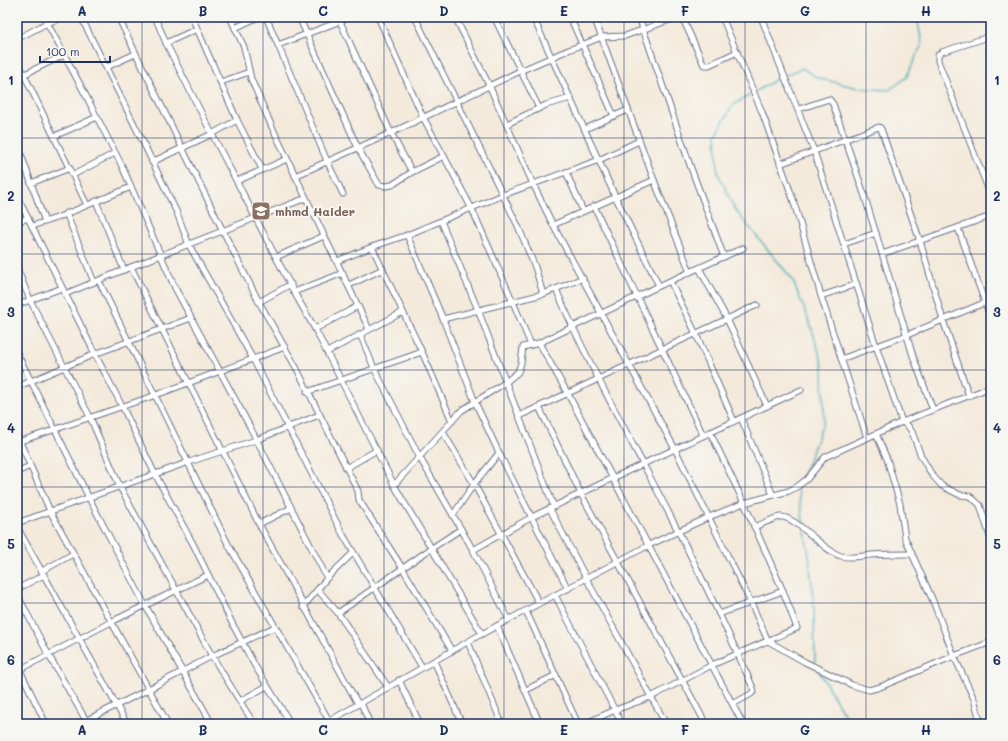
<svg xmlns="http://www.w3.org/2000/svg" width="1008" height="741" viewBox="0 0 1008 741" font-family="Mali,sans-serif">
	<rect width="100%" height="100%" fill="#f6f6f2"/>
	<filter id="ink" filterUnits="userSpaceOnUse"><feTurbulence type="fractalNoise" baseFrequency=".025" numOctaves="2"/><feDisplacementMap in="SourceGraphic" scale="8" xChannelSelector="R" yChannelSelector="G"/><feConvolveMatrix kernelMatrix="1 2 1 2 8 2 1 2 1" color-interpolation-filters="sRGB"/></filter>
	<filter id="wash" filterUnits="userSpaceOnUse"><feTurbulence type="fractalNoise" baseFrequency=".012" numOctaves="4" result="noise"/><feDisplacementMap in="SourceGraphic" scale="16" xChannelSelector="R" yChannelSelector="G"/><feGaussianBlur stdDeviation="0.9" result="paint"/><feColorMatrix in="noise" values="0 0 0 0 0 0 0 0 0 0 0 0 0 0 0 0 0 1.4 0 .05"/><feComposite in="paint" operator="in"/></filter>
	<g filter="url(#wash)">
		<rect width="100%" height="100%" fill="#f4eadb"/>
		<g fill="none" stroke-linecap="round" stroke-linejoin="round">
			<g stroke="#3bacb6" stroke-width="1.5">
				<polyline points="786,75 802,68 818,78 858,88 889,90 906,78 922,44 917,17"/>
				<polyline points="782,76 733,105 716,134 718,173 736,211 792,279 810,323 823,366 824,421 801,481"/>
				<polyline points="798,489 804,526"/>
				<polyline points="805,532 809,556 814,607 815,665"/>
				<polyline points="818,670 850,724"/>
			</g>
		</g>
	</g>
	<g filter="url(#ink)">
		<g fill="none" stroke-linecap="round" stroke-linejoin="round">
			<g stroke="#67708a" stroke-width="7">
				<g id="minor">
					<polyline points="44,17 83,90 122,166 175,288 250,427 327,578"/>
					<polyline points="81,17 142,140 177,213 189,245 253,359 342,533 422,667"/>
					<polyline points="118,17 223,231 259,302 297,369 358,491 359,500 403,569 452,651"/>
					<polyline points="155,17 166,43 212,134 294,292 315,329 394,485 482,634"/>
					<polyline points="192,17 237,120 262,169"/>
					<polyline points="230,17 244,47 251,79 272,127 369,329"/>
					<polyline points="266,17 278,45"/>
					<polyline points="299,17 358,148 379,185 386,186 392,185 412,172 444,156"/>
					<polyline points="338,17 391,133 412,172"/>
					<polyline points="378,17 423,117 472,209 513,302 531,345"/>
					<polyline points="415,17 518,226 535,267 543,294"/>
					<polyline points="455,17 489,85 533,184 553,225 675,449 751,603 768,641 805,662 852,685 869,690 880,687 954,656 991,642"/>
					<polyline points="494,17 539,108"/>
					<polyline points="533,17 615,196 659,286"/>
					<polyline points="570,17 614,116 585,129"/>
					<polyline points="594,17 654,180 690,272"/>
					<polyline points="639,17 691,168 724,257"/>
					<polyline points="682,17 704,65 709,65 737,52"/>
					<polyline points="722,17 762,112 793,199 821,296 867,438"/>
					<polyline points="761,17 814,151 876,346 902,422 908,426 912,432 921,456 932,475 942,486 960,495 970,496 980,505 991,540"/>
					<polyline points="235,28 258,17"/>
					<polyline points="991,36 942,52 938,55 938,61 991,196"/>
					<polyline points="17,39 47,23 65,17"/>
					<polyline points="166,43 197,29"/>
					<polyline points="17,60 87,205"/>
					<polyline points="107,67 135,54"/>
					<polyline points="25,74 64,55"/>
					<polyline points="221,82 249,72"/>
					<polyline points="799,109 829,99 833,104 864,194 913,356 933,410"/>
					<polyline points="614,116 628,110"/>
					<polyline points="507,124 546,105 571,98"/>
					<polyline points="55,136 97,117"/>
					<polyline points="17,143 45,222"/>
					<polyline points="152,162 212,134 237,120"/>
					<polyline points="780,164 876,128 879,127 881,129 920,241 943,320 969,396"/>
					<polyline points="566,172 583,211"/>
					<polyline points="73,175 115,153"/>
					<polyline points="295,176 391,133 520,71 566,51 602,37 625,36 678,17"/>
					<polyline points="237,181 287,159"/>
					<polyline points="31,183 70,168"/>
					<polyline points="343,194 327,161 278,45 351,17"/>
					<polyline points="17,196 95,354 122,406 155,474 193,544 233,625 255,666 291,724"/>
					<polyline points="96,201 124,270"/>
					<polyline points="594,206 703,435"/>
					<polyline points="66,213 94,282"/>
					<polyline points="441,221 478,310 554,507"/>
					<polyline points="17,222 28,218"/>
					<polyline points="553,225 654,180"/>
					<polyline points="32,226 59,217 131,187"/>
					<polyline points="958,228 991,319"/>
					<polyline points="407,235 443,319 475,402 499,453 568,589"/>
					<polyline points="844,244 876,233"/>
					<polyline points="372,247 422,352 452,421"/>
					<polyline points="882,254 991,216"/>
					<polyline points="276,257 324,236"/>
					<polyline points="337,261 372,247 407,235 503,195 599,160 639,141"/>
					<polyline points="131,267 259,524 358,704"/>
					<polyline points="17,268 30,300 90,417 120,487 212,656 254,724"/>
					<polyline points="699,268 727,319 767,406"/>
					<polyline points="99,281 228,544 331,724"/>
					<polyline points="670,281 696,334 734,421"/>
					<polyline points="349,285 383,269"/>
					<path d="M556,289c28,66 62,127 95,190 36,68 71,138 102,209l1,3 -3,3 -18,10"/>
					<polyline points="294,292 343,273"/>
					<polyline points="65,294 131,267 306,198"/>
					<polyline points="821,296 857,284"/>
					<polyline points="259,302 291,284"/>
					<polyline points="17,305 62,288"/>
					<polyline points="443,319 543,294 583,278"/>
					<polyline points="315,329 358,306"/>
					<polyline points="360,334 374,368 420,458 473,550 509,620"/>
					<polyline points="539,343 659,286 743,248"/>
					<polyline points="327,352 403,312"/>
					<polyline points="17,353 89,498 145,605 212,724"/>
					<polyline points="841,359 907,335 991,300"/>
					<polyline points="17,387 95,354 191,318"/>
					<polyline points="307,392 422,352"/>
					<polyline points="539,407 581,494 706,724"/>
					<polyline points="519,416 757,305"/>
					<polyline points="741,418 773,495"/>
					<polyline points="443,432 474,484 539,603"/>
					<polyline points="876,434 887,459 900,504 905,538 933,601 954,656 974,699 981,724"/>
					<polyline points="17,435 50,511 168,724"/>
					<polyline points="18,442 156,395 285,347"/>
					<polyline points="346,468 377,450"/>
					<polyline points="17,472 30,466"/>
					<polyline points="394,485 461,411 506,382 518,372 521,363 523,347 539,343 568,394 743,724"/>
					<polyline points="550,509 586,578 666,724"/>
					<polyline points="453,515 474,484 499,453"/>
					<polyline points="17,523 189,462 256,440 319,415"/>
					<polyline points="259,524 291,508"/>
					<polyline points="17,527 127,724"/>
					<path d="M754,527c9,-3 17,-8 26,-10 15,-2 43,34 61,39 11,3 20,0 30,-1 14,-1 27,-1 40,-1"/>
					<polyline points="473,550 532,517 613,478 801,390"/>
					<polyline points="42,571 73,554"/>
					<polyline points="17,589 44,575"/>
					<polyline points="318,590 338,613 388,687"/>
					<polyline points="17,594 48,654 88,724"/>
					<polyline points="555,595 622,724"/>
					<polyline points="303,607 327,578 353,553"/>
					<polyline points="526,611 578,724"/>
					<polyline points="338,613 426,552 461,529"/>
					<polyline points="719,614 783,591"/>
					<polyline points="497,626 540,724"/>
					<polyline points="468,642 502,724"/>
					<polyline points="434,661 462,724"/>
					<polyline points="17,664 46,724"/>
					<polyline points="17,671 111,622 208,575"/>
					<polyline points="399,680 420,724"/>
					<polyline points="526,690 556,675"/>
					<polyline points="240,701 267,686"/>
					<polyline points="361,703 370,724"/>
					<polyline points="79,724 149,689 212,656 275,627"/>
					<polyline points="324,724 476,637 649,545 709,517 744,503 789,491 798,486 807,479 825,457 902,422 991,387"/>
					<polyline points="584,724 615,710 651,697 712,665 797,628 783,591 744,503 710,432"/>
				</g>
			</g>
			<use href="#minor" stroke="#fff" stroke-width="5"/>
		</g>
	</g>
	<path fill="none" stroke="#1b2f5e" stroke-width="1" stroke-opacity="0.55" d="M142,17v707M263,17v707M384,17v707M504,17v707M624,17v707M745,17v707M866,17v707M17,138h974M17,254h974M17,370h974M17,487h974M17,603h974"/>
	<defs>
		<g id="school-square" transform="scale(1)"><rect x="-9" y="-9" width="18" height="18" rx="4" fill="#8d6e63" stroke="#f6f6f2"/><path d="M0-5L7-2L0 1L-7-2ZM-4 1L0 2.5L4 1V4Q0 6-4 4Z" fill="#fff"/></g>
	</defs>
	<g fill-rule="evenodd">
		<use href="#school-square" x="261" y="211"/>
	</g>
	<g text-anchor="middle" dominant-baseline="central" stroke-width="4" stroke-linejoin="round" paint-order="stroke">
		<g font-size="12" font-weight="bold" fill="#785e54" stroke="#f6f6f2" text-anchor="start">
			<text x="275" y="211">mhmd Haider</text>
		</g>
	</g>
	<rect width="1008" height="741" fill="none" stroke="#f6f6f2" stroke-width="44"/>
	<path d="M40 56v6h70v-6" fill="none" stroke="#1b2f5e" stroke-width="2"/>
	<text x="46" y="56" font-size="12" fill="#1b2f5e" stroke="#f6f6f2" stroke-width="3" paint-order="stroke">100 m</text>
	<rect x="22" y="22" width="964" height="697" fill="none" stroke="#1b2f5e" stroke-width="1.5"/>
	<g font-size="13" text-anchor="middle" font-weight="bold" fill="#1b2f5e">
		<text x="82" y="16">A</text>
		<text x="203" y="16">B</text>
		<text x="323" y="16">C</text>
		<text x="444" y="16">D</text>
		<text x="564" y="16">E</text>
		<text x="685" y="16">F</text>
		<text x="805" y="16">G</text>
		<text x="926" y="16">H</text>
		<text x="11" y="85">1</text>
		<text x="997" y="85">1</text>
		<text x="11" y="201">2</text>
		<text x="997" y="201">2</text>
		<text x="11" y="317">3</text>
		<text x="997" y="317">3</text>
		<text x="11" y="433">4</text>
		<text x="997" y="433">4</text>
		<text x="11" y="549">5</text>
		<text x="997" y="549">5</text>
		<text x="11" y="665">6</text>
		<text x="997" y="665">6</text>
		<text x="82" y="735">A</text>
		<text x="203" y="735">B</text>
		<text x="323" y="735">C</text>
		<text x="444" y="735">D</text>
		<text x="564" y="735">E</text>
		<text x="685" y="735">F</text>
		<text x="805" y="735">G</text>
		<text x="926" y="735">H</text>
	</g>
</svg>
